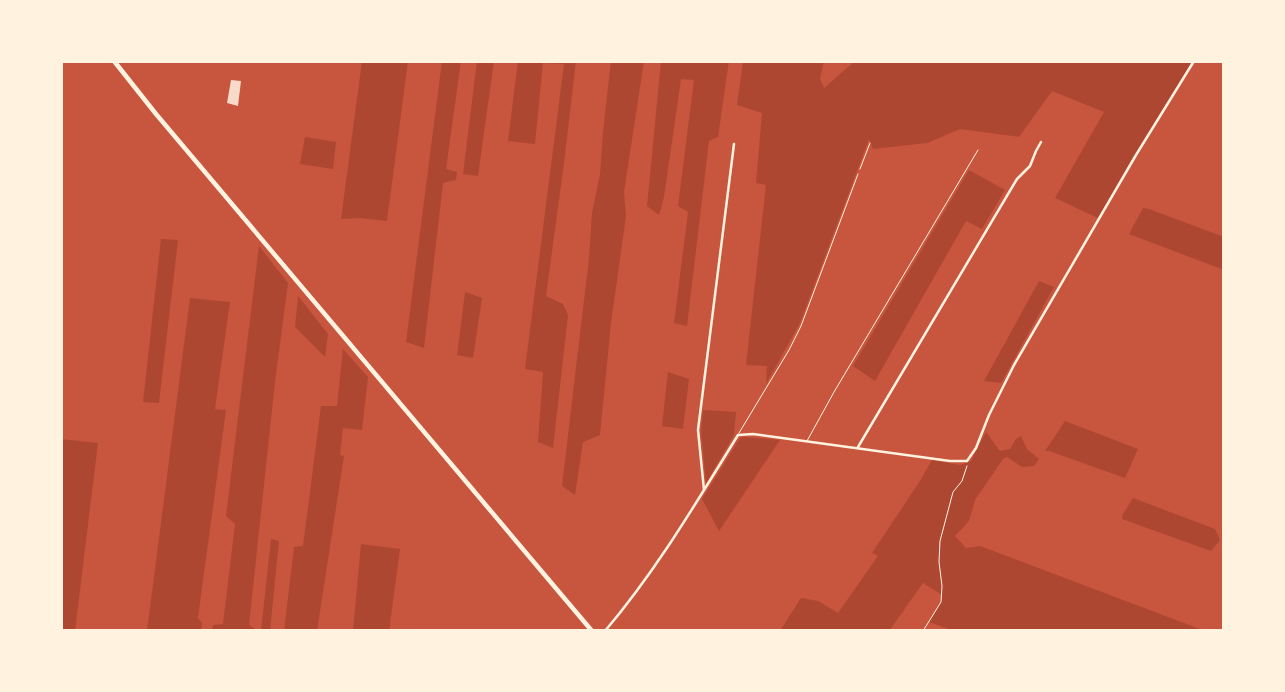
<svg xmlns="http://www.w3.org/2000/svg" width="1285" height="692" viewBox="0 0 1285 692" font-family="'Zilla Slab',serif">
	<rect width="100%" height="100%" fill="#c8553d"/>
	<g fill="#ae4732">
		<polygon points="362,61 408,61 387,221 360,218 341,219"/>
		<polygon points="442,61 461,61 446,169 457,172 456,180 443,183 424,348 406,342"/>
		<polygon points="477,61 494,61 478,176 463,174"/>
		<polygon points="518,61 576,61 564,163 546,296 563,304 568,315 553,448 538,442 543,372 525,369 564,64 543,63 535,144 508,141"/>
		<polygon points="611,61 644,61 624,192 626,216 611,323 600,435 583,442 575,495 562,486 589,258 592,213 600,174 603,132"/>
		<polygon points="661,61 729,61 718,137 709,141 687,326 674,323 688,212 678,206 694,80 681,79 664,197 659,215 647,206"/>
		<polygon points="743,61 824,61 820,79 824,88 855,61 1192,61 1098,218 1055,198 1104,112 1052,91 1019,137 960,129 927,143 873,149 869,139 800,323 766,384 767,366 746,365 766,185 756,183 762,113 737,105"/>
		<polygon points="305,137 336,142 333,169 300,164"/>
		<polygon points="969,170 1005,190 982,229 966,221 875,381 853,366"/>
		<polygon points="1143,208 1149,209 1224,237 1224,270 1129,234"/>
		<polygon points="161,239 178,240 159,403 143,402"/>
		<polygon points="259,246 288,283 275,382 249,625 258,631 212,631 213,625 223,624 235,524 226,516"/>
		<polygon points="1039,281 1054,287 1001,383 984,381"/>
		<polygon points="465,292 482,298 473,358 457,355"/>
		<polygon points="298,296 328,334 325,357 295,327"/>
		<polygon points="190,298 230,302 215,409 226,410 198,618 202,623 201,631 147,631"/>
		<polygon points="343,349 368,377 362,430 343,428 340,455 344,456 317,631 284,631 294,547 303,546 321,406 337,406"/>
		<polygon points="668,372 689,379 683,429 662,426"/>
		<polygon points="703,410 736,412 734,435 706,483 701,432"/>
		<polygon points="1065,421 1138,449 1125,478 1049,451 1045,451"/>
		<polygon points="986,432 1000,451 1010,449 1016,439 1021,436 1027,449 1039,459 1034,466 1022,467 1007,457 1003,459 975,500 969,521 955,536 966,548 980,546 1205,631 954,631 929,622 939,606 942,595 923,583 889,631 780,631 801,598 818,601 838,613 878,556 872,553 918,484 932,460 960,465 971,461"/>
		<polygon points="745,437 780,440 719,531 702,499 740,438"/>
		<polygon points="61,439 98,443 75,631 61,631"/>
		<polygon points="1133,498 1215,529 1220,540 1211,551 1122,519 1123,514"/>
		<polygon points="271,539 279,541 270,631 261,631"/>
		<polygon points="361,544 400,549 389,631 353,631"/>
	</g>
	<polygon fill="#f7dbc8" points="231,80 241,81 238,106 227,103"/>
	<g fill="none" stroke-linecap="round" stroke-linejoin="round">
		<g stroke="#fff3e0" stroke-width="1">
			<polyline points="860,169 870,143"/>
			<polyline points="923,631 941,602 942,586 939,562 940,541 953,492 962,481 967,466"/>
		</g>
		<g stroke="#fff3e0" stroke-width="1">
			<polyline points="739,433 789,350 801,326 858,174"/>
			<polyline points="807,441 834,392 978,150"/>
		</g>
		<g stroke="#fff3e0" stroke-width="2.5">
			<polyline points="858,447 1017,179 1030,166 1036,151 1041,142"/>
			<polyline points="704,490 698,430 734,144"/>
			<path d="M605,631c51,-60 91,-128 133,-196l15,-1 197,27h17l9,-13 13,-33 25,-50 122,-210 58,-94"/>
		</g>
		<polyline stroke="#fff3e0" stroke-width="4.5" points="114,61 156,114 592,631"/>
	</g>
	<rect width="1285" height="692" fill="none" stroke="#fff3e0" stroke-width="126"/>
</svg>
